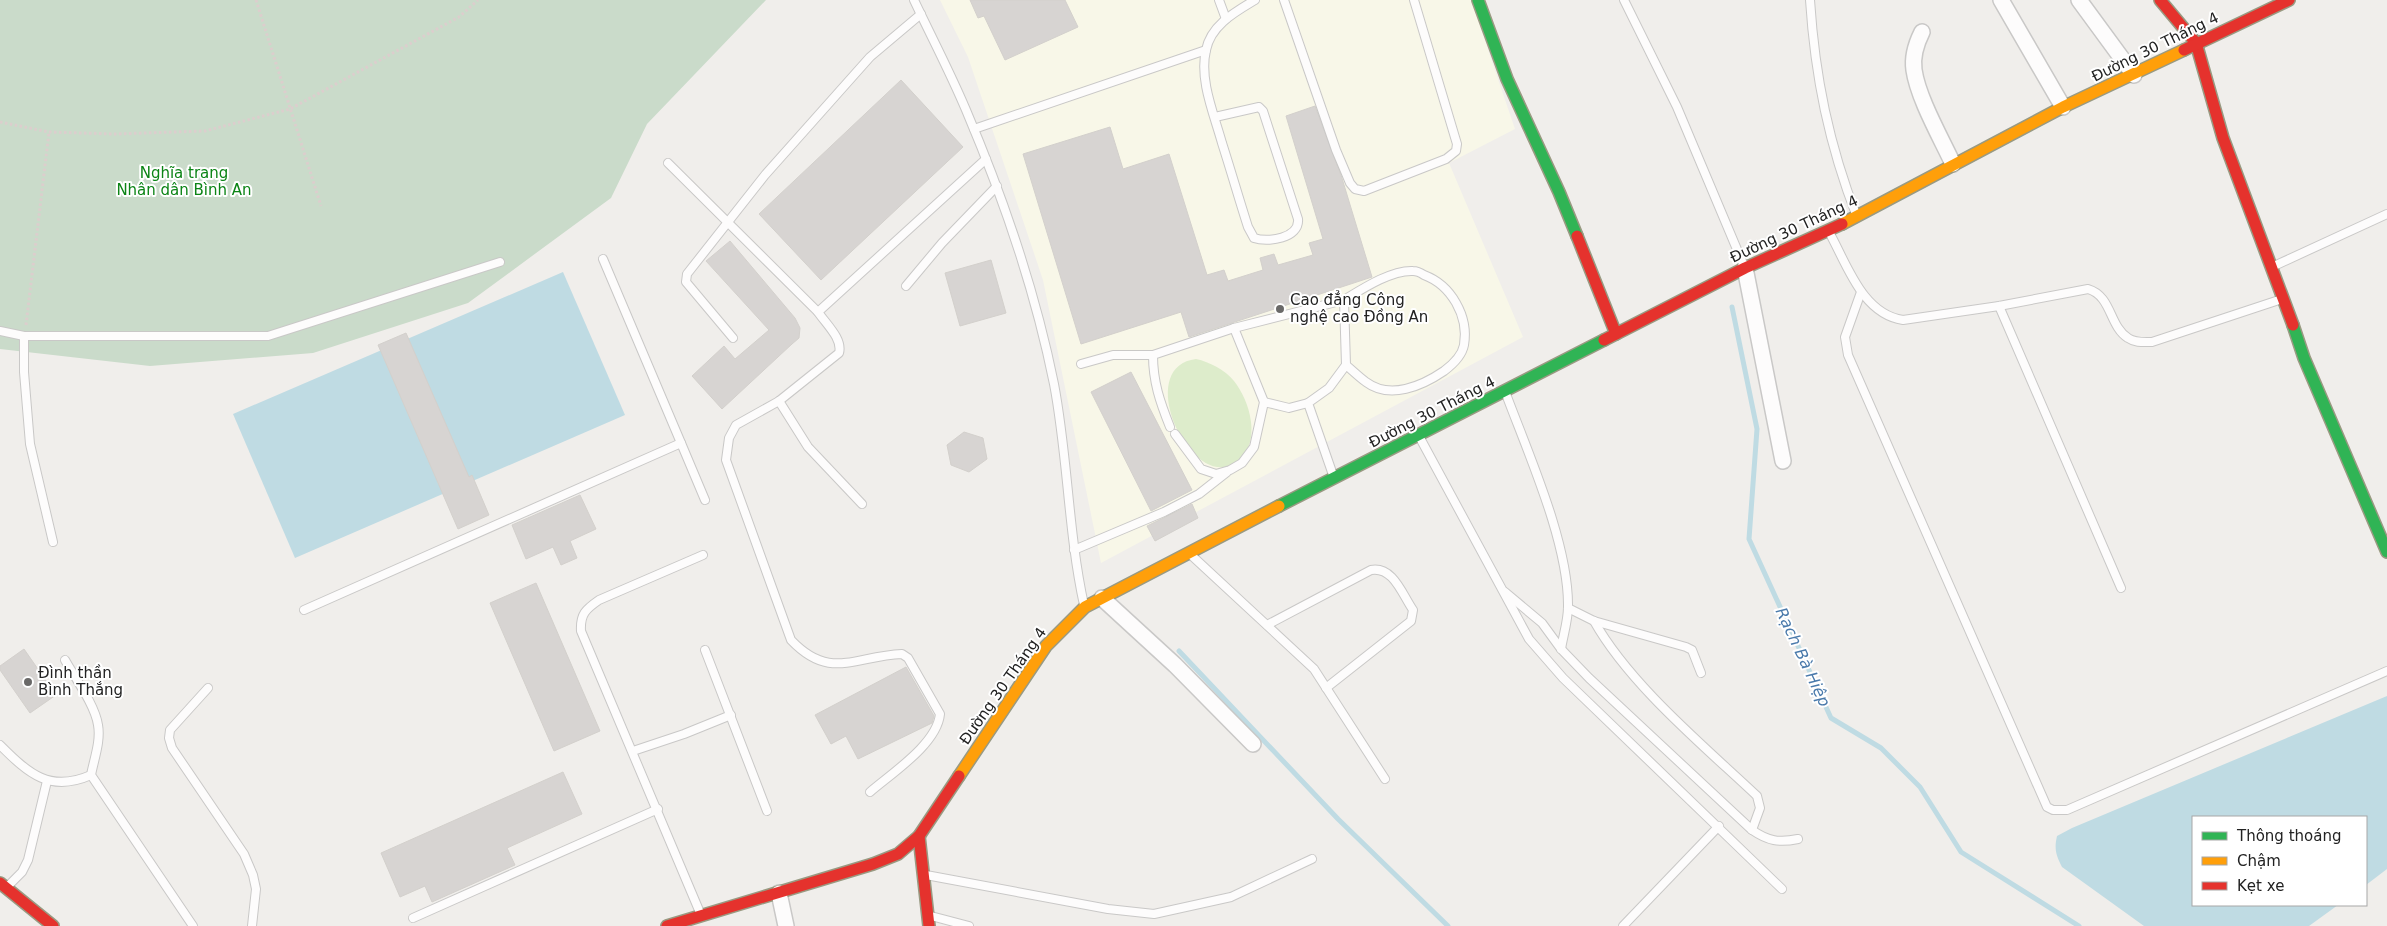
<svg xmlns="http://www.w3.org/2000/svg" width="2387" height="926" viewBox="0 0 2387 926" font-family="'DejaVu Sans',sans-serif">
	<rect width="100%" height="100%" fill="#f0eeeb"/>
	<polygon fill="#f8f7e8" points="940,0 1471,0 1515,129 1449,163 1523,337 1101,563 1043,280 968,57"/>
	<path fill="#ddeccb" d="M1196,359c14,3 29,11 38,22 16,20 28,61 4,80 -45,36 -107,-94 -42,-102z"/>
	<polygon fill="#cadbca" points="0,0 766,0 647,124 611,198 468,303 313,353 150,366 0,349"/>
	<g fill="#bfdbe3">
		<polygon points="563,272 625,415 295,558 233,414"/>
		<path d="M2387,696v173l-21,16v-68h-173v88h145l-29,21h-165l-82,-59c-6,-12 -8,-18 -5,-31l15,-8z"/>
	</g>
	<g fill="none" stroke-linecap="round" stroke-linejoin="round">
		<g stroke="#bfdbe3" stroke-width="5">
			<polyline points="1732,307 1757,429 1749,539 1831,718 1881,748 1920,787 1961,852 2079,926"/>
			<polyline points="1179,651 1338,819 1448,926"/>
		</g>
	</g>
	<g fill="#d7d4d2" stroke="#d3d0cc">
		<polygon points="970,0 1065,0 1078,27 1005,60 984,16 978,18"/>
		<polygon points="901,80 963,147 821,280 759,214"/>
		<polygon points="1315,106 1341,175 1372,277 1189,337 1181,312 1081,344 1023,154 1110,127 1123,169 1169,154 1207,275 1224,270 1228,281 1263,270 1260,258 1274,254 1278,265 1313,255 1309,243 1323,239 1286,116"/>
		<polygon points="730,241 795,318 800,328 799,338 792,344 722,409 692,376 724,346 735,359 769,330 706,261"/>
		<polygon points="991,260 1006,313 960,326 945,273"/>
		<polygon points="406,333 469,477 472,475 489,515 458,529 378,345"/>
		<polygon points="1131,372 1192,490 1151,511 1091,392"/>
		<polygon points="964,432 983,438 987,459 969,472 951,465 947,445"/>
		<polygon points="580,495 596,529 570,541 577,558 561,565 553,547 526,559 512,525"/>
		<polygon points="1192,504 1198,518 1155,541 1147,526"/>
		<polygon points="536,583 600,731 554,751 490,603"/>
		<polygon points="24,649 56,695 30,713 0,670 0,666"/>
		<polygon points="906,667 934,716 932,723 858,759 846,736 831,744 815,715"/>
		<polygon points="563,772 582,814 507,848 515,865 432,902 425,886 400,897 381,853"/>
	</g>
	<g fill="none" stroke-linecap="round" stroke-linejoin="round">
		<g stroke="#c9c8c7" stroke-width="10">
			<g id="lane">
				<path d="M914,0c17,36 36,72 52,110 37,87 69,180 88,274 14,73 14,148 30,221"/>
				<polyline points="1219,0 1226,19"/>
				<polyline points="1284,0 1336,150 1350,183 1355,189 1364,191 1446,159 1456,151 1457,144 1414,0"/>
				<polyline points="1624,0 1677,107 1744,266"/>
				<path d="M1810,0c5,77 19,145 47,217"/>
				<path d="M1215,117l44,-10 4,4 35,108c2,19 -30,24 -44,19l-6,-11c-9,-28 -17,-56 -26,-84 -8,-29 -23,-63 -16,-93 5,-25 29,-38 49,-50"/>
				<polyline points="974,129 1206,50"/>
				<polyline points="668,163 818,312"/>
				<path d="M1829,232c18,32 33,82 74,88l96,-14 89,-17c24,7 21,37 40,49 7,5 16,4 24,4l130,-43"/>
				<polyline points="603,259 681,443"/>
				<polyline points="2274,266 2387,214"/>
				<polyline points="906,286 942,243 997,186"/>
				<polyline points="1861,292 1845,337 1848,355 2047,807 2053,810 2067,810 2387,671"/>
				<polyline points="1999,306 2121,588"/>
				<polyline points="0,331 24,336 268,336 500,262"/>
				<polyline points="24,336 24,372 30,444 53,542"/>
				<polyline points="733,338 686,282 687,274 765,175 870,57 921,14"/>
				<polyline points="1081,364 1113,355 1153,355"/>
				<path d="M1506,394c22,59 63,150 62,213 0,14 -5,29 -7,42"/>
				<polyline points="779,401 808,447 862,504"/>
				<polyline points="1264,402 1289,408 1308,403"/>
				<path d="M1170,427c-10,-25 -17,-45 -17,-72l81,-27 110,-28"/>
				<polyline points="1175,434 1201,469 1216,474 1230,470 1242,463 1254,447 1264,402 1234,328"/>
				<polyline points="1420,438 1529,639 1563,678 1782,889"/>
				<path d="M1333,475l-25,-72 21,-15 17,-23 -2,-65c18,-11 47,-30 69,-29 4,0 8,2 11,4 27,10 45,41 40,70 -2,11 -12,20 -20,26 -22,15 -54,29 -78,11 -7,-5 -13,-11 -20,-17"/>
				<polyline points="1074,550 1164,512 1199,494 1227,472"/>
				<polyline points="1190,554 1314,669 1385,779"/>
				<path d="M1505,592l37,31 19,26 28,29 163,152c16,11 27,13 46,9"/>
				<polyline points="1568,608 1594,621 1686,647 1692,650 1701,673"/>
				<polyline points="304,610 681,443 705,500"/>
				<path d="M1594,621c36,64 110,125 163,175l3,12 -8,22"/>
				<path d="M1267,625l104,-55c22,-4 31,24 42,40l-2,11 -85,67"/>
				<polyline points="705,650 767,811"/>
				<path d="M65,660c10,18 30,45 33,65 3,16 -4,34 -7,50l102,151"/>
				<polyline points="208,688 170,730 169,738 172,748 244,854 253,875 256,889 252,926"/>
				<path d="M0,745c29,29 50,48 91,30"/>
				<polyline points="633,751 684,734 731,715"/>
				<path d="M870,792c22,-19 67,-48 70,-78l-32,-56 -6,-4c-48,2 -72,27 -111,-14l-65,-180 3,-22 7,-13 43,-24 60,-48c4,-14 -13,-29 -21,-41l168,-153"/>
				<polyline points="926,875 1108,909 1154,914 1231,897 1312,859"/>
				<polyline points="7,887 22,872 28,860 47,781"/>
				<path d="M701,915l-120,-284c-1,-17 5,-22 18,-31l104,-45"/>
				<polyline points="931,916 969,926"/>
				<polyline points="413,918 658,809"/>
				<polyline points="1623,926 1719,826"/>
			</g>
		</g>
		<g stroke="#c9c8c7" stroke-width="18">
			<g id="street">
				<polyline points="2001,0 2063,107"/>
				<polyline points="2079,0 2134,75"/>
				<path d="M1922,32c-6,12 -10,25 -8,38 4,28 27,68 39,94"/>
				<polyline points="1745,268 1783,461"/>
				<polyline points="1102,598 1175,665 1253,744"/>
				<polyline points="779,893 786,926"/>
			</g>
		</g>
		<g stroke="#999a82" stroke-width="14">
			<g id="fast">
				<polyline points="1478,0 1507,79 1559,192 1577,236"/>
				<polyline points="2293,325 2304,358 2387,552"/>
				<polyline points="1279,506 1604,340"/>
			</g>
		</g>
		<g stroke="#999a82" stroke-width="14">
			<g id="slow">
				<polyline points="1842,224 2063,107 2184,50"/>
				<polyline points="959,776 1046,646 1085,607 1279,506"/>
			</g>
		</g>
		<g stroke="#999a82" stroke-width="14">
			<g id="jam">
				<polyline points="2160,0 2196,43 2223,138 2293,325"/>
				<polyline points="2184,50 2289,0"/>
				<polyline points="1577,236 1616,334"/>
				<polyline points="1604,340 1745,268 1842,224"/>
				<polyline points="919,836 929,926"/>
				<polyline points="0,883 53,926"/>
				<polyline points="667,926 873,864 898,854 919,836 959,776"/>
			</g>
		</g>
		<g stroke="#dccecd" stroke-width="3" stroke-dasharray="2.5 2.5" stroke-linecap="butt">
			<polyline points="256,0 321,206"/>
			<polyline points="0,122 49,132 115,134 205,131 290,109 459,17 478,0"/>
			<polyline points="26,325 49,132"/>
		</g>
		<use href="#lane" stroke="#fdfcfc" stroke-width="8"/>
		<use href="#street" stroke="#fdfcfc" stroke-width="15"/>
		<use href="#fast" stroke="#30b455" stroke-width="11"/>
		<use href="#slow" stroke="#ff9f0a" stroke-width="11"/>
		<use href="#jam" stroke="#e5322d" stroke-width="11"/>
	</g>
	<g fill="#6a6968" stroke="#fff" stroke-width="2">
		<circle cx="1280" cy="309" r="5"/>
		<circle cx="28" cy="682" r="5"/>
	</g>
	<g text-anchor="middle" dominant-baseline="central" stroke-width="4" stroke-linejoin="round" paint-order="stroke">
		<g font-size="15" fill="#222" stroke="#fff">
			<text transform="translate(2155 47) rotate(-26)">Đường 30 Tháng 4</text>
			<text transform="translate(1794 229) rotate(-25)">Đường 30 Tháng 4</text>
			<text transform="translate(1432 412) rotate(-27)">Đường 30 Tháng 4</text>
			<text transform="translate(1003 686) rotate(-55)">Đường 30 Tháng 4</text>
		</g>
		<g font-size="15" fill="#0c8416" stroke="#fff">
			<text x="184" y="173">Nghĩa trang<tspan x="184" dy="17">Nhân dân Bình An</tspan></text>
		</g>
		<g font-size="15" fill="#222" stroke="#fff" text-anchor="start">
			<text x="1290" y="300">Cao đẳng Công<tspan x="1290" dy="17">nghệ cao Đồng An</tspan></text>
			<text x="38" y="673">Đình thần<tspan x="38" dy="17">Bình Thắng</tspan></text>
		</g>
		<g font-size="16" font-style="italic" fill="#4a7aab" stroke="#fff">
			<text transform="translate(1803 657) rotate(65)">Rạch Bà Hiệp</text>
		</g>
	</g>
	<rect x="2192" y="816" width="175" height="90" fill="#ffffff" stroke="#a7a7a7"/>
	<rect x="2202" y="832" width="25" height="8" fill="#30b455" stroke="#a7a7a7"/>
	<text x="2237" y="841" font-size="15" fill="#222222">Thông thoáng</text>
	<rect x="2202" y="857" width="25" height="8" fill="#ff9f0a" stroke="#a7a7a7"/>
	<text x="2237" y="866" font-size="15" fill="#222222">Chậm</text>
	<rect x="2202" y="882" width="25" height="8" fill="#e5322d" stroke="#a7a7a7"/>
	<text x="2237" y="891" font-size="15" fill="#222222">Kẹt xe</text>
</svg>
